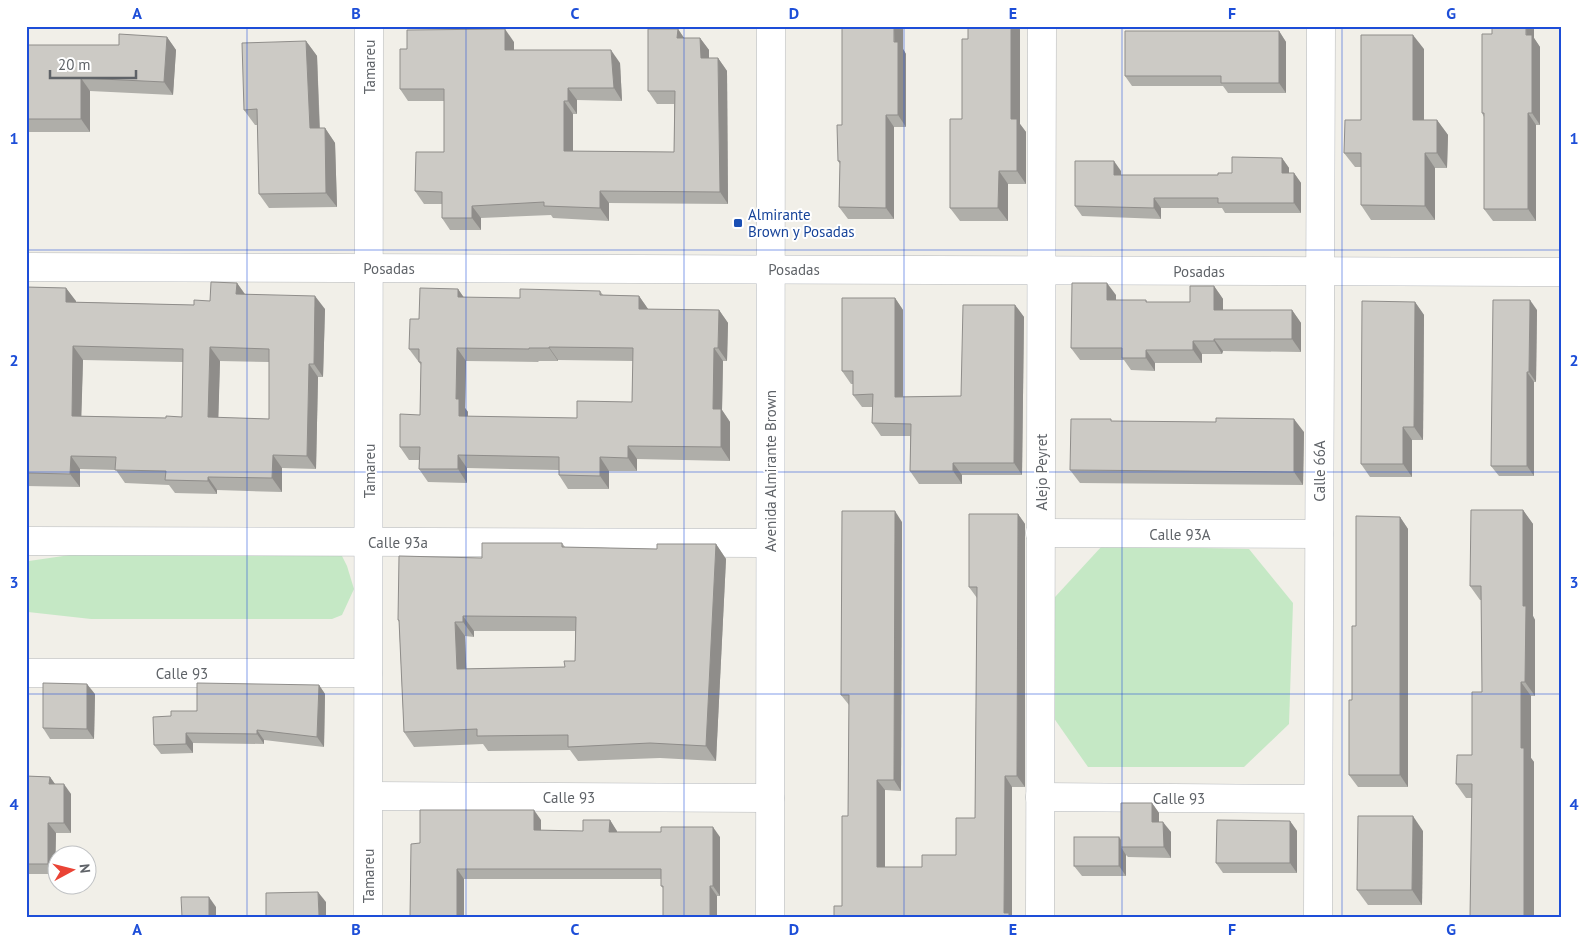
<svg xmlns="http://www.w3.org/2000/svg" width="1588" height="943" viewBox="0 0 1588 943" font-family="'PT Sans',sans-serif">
	<rect width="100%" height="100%" fill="#f1efe8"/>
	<g fill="#c5e8c5">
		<polygon points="1102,546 1249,549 1293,603 1289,724 1244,767 1088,767 1051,714 1055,597"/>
		<polygon points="341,554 347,566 354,589 342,615 332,619 91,619 28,612 26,609 26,565 29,561 70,555"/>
	</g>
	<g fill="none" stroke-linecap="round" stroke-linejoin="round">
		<g stroke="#b5b8bc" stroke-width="29">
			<g id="street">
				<polyline points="26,267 1562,272"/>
				<polyline points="1040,533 1319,534"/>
				<polyline points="26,541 770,543"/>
				<polyline points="26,673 368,673"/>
				<polyline points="369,796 770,798"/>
				<polyline points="1040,797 1318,799"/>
				<polyline points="368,917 369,26"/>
				<polyline points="1040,917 1042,26"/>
				<polyline points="1318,917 1321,26"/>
			</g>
		</g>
		<g stroke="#b6babf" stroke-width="29">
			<polyline id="secondary" points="770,917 771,26"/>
		</g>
		<use href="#street" stroke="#fff" stroke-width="28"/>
		<use href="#secondary" stroke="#fff" stroke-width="28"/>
	</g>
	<g fill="#afaea9" fill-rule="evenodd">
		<polygon points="842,26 903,26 903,49 906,54 906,127 894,127 894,219 848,219 839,207 840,164 838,161 842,125"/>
		<polygon points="968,26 1020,26 1020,124 1026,132 1026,184 1008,184 1008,221 960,221 950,208 962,119 968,39"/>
		<polygon points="1492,26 1534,26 1534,38 1540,47 1540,125 1536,125 1536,221 1493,221 1484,209 1484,117 1482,113 1492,34"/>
		<polygon points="678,29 684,38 700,38 709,50 709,58 718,58 727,71 728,204 609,203 609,221 553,218 551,215 481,218 481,230 450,230 442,218 442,204 424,204 415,191 444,152 444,101 408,101 400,89 407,49 514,42 514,50 620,63 622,101 577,100 577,114 573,114 573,151 674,152 674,104 657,104 648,91"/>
		<polygon points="1279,31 1286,42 1286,93 1228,93 1223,86 1132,86 1125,76"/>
		<polygon points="167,37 176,50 173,95 90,91 90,132 26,132 26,45 119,45"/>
		<polygon points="306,41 317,56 320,128 325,128 335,143 337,207 269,208 259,194 258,125 255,125 244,110"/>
		<polygon points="1424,49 1424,120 1437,120 1448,135 1447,168 1435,168 1435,220 1371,220 1361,205 1361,167 1355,167 1344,153 1361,120"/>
		<polygon points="1282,158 1289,168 1289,173 1294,173 1301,183 1301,213 1225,213 1222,208 1161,208 1161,219 1082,216 1075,206 1121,171 1121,175 1218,175 1232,173"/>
		<path d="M237,283l8,11 80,15 -2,68h-5l-2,92 -34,-1v24l-65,-2v4l-42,-1 -6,-8 -44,-2 -9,-13 -36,-1v18l-54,-1v-199l40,1 10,14 118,3 16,-4zM83,360l100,2 -1,55 -16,1 -85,-2zM220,361l49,1v57l-51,-1z"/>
		<polygon points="1214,286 1223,299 1223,310 1292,310 1301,323 1301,352 1223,351 1222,354 1202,354 1202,363 1155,363 1155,371 1131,370 1124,360 1080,360 1071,348 1116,295 1116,300 1146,300 1147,302 1190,302"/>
		<path d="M458,289l6,9h56l80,-7 3,4 36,1 9,13 71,1 9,13 -1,38h-4l-1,49 8,12v39l-93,-2v12h-28v18h-41l-9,-14v-5l-92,-2v15l-39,-1 -9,-13v-9h-10l-9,-13 20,-32 1,-50 -12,-16 10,-30zM558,360l75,1 -1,41 -55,16 -109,-1v-5l-3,-4 1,-47 73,1 -1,-1h20z"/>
		<polygon points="895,298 903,310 903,397 961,396 1015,305 1024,317 1022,475 962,475 962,484 919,484 910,471 910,436 881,436 872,423 872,407 862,407 853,395 853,384 851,384 842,371"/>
		<polygon points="1415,302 1424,315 1423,440 1412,440 1412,477 1370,477 1361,464"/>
		<polygon points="1537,310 1536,382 1534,382 1534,476 1499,476 1491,466"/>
		<polygon points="1112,421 1304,432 1303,485 1080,483 1070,470"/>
		<polygon points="1523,510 1533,524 1533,616 1535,620 1535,696 1531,696 1531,758 1534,762 1534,917 1470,917 1472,798 1466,798 1456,784 1472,755 1482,692 1482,600 1480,600 1470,586"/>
		<polygon points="1018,514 1025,524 1025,787 1012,787 1012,917 842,906 848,816 849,705 841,695 902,522 901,791 885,790 885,867 922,867 956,855 975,818 977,598 969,587"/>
		<polygon points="1400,517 1408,529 1408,787 1358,787 1349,775 1352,700 1356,626"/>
		<path d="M562,543l3,4 92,2 59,-5 10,15 -10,202 -56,-3 -82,3 -8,-11 -82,1 -5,-7 -69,3 -10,-15 -5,-110 -1,-2 84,-62zM474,631h101v30l-10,6 -99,2 -1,-33 9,1z"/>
		<polygon points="319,685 325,694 324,747 264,740 264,744 193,743 193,753 161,754 154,745 171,716"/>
		<polygon points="95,694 94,739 50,739 43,728"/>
		<polygon points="26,776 50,777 55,784 71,794 71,833 56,833 55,874 26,874"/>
		<polygon points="1152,803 1159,813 1159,822 1171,832 1171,858 1128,857 1126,855 1126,876 1082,876 1074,866 1121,840"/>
		<polygon points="541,820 541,831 583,831 610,820 617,832 720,837 720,896 717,896 717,917 663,917 663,888 661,886 661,879 464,879 464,917 410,917 420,843"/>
		<polygon points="1290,821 1297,831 1297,873 1223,873 1216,863"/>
		<polygon points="1423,831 1422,905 1368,905 1357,890"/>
	</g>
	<g fill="#8f8d8a">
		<polygon points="894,26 903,26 903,49 906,54 906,127 898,115"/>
		<polygon points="1011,26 1020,26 1020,124 1026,132 1026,184 1017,171 1011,119"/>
		<polygon points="1526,26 1534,26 1534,38 1540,47 1540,125 1532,113"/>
		<polygon points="505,29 514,42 514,62 505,50"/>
		<polygon points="678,29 686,41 677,38"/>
		<polygon points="1279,31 1286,42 1286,93 1279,83"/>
		<polygon points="1413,35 1424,49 1424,135 1413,120"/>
		<polygon points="167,37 176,50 173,95 164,82"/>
		<polygon points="700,38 709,50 709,71 701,58"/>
		<polygon points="306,41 317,56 320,143 310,128"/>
		<polygon points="611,50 620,63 622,101 614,88"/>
		<polygon points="718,58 727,71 728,204 720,192"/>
		<polygon points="81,78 90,91 90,132 81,119"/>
		<polygon points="568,88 577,100 577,114 568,101"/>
		<polygon points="564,101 573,114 573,163 564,151"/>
		<polygon points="1528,113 1536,125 1536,221 1528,209"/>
		<polygon points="886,115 894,127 894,219 886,208"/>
		<polygon points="1437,120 1448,135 1447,168 1437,153"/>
		<polygon points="325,128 335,143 337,207 326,193"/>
		<polygon points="1425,153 1435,168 1435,220 1425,206"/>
		<polygon points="1282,158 1289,168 1289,183 1282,173"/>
		<polygon points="1114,161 1121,171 1121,185 1114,175"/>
		<polygon points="999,171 1008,184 1008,221 998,208"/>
		<polygon points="1294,173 1301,183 1301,213 1294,203"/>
		<polygon points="600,191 609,203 609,221 600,208"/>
		<polygon points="1154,198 1161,208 1161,219 1154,208"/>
		<polygon points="472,206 481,218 481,230 472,218"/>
		<polygon points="237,283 246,296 236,294"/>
		<polygon points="1107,283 1116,295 1116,312 1107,300"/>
		<polygon points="1214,286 1223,299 1223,323 1214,310"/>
		<polygon points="66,288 76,301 75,315 66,302"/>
		<polygon points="458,289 467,302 458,297"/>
		<polygon points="315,296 325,309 323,377 314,364"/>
		<polygon points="639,296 648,309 639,309"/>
		<polygon points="895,298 903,310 903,409 895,397"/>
		<polygon points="1530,300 1537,310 1536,382 1529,372"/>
		<polygon points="1415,302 1424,315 1423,440 1414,427"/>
		<polygon points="1015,305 1024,317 1022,475 1014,463"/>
		<polygon points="719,310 728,323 727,361 718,348"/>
		<polygon points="1292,310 1301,323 1301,352 1292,339"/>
		<polygon points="1214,339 1223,351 1222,354 1214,341"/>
		<polygon points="1193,341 1202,354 1202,363 1193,350"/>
		<polygon points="73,346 83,360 81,429 72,416"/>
		<polygon points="210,347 220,361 218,431 208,417"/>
		<polygon points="549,347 558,360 558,361 549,348"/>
		<polygon points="457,348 466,361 465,408 468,412 468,430 459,416 456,399"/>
		<polygon points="714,348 723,361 722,410 730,422 730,461 721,447 713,409"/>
		<polygon points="1146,350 1155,363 1155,371 1146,358"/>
		<polygon points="309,364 318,377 316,469 307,456"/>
		<polygon points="1527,372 1534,382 1534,476 1527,466"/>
		<polygon points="1294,419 1304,432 1303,485 1294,472"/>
		<polygon points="1403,427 1412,440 1412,477 1403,464"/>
		<polygon points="628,446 637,459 637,471 628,458"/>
		<polygon points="273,455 282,468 282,492 272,478"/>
		<polygon points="458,455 467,468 467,483 458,469"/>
		<polygon points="71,456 80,469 80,487 70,474"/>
		<polygon points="600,457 609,471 609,489 600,476"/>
		<polygon points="953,463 962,475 962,484 953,471"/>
		<polygon points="208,477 217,490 217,494 208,481"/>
		<polygon points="1523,510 1533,524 1533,616 1535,620 1535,696 1525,682 1523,606"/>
		<polygon points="895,511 902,522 901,791 894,780"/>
		<polygon points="1018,514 1025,524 1025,787 1017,776"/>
		<polygon points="1400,517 1408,529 1408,787 1400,775"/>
		<polygon points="716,544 726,559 716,761 706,746"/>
		<polygon points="463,616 474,631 474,637 463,622"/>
		<polygon points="455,622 465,636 467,684 457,669"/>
		<polygon points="1521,682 1531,696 1531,758 1534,762 1534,917 1524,917 1521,748"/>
		<polygon points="87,684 95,694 94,739 87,729"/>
		<polygon points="319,685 325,694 324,747 317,737"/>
		<polygon points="257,730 264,740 264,744 257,734"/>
		<polygon points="186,733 193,743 193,753 186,744"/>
		<polygon points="1005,776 1012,787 1012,917 1007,917 1004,913"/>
		<polygon points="50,777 57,787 49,784"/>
		<polygon points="877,780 885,790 885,877 877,867"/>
		<polygon points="64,784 71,794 71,833 64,823"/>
		<polygon points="1152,803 1159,813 1159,832 1152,822"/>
		<polygon points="534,810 541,820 541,841 534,830"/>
		<polygon points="1413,816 1423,831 1422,905 1412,890"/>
		<polygon points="610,820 617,831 617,842 609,832"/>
		<polygon points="1290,821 1297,831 1297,873 1290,863"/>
		<polygon points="1163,822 1171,832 1171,858 1164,847"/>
		<polygon points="48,823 56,833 55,874 48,864"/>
		<polygon points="713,827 720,837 720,896 713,886"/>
		<polygon points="1119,837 1126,847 1121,847 1126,855 1126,876 1119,866"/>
		<polygon points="457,869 464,879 464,917 457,917"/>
		<polygon points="710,886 717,896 717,917 710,917"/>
		<polygon points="318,892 326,902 326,917 319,917"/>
		<polygon points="209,897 216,907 216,917 209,917"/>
	</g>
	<g fill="#cccac5" stroke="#8f8d8a" fill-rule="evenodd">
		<polygon points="842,26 894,26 894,42 898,42 898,115 886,115 886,208 839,207 840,161 838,161 837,125 842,125"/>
		<polygon points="968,26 1011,26 1011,119 1017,119 1017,171 999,171 998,208 950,208 950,119 962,119 962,39 968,39"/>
		<polygon points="1492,26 1526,26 1526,35 1532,35 1532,113 1528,113 1528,209 1484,209 1484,113 1482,113 1482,34 1492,34"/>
		<polygon points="505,29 505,50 611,50 614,88 568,88 568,101 564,101 564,151 674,152 675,91 648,91 648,29 678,29 677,38 700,38 701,58 718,58 720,192 600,191 600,208 544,206 544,202 472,206 472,218 442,218 442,192 415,191 416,152 444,152 444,89 400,89 400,49 407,49 407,30"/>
		<polygon points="1125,31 1279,31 1279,83 1221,83 1221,76 1125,76"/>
		<polygon points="119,34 167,37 164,82 81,78 81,119 26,119 26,45 119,45"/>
		<polygon points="1361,35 1413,35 1413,120 1437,120 1437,153 1425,153 1425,206 1361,205 1361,153 1344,153 1345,120 1361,120"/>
		<polygon points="306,41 310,128 325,128 326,193 259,194 257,109 244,110 242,43"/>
		<polygon points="1232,157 1282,158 1282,173 1294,173 1294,203 1218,203 1218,198 1154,198 1154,208 1075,206 1075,161 1114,161 1114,175 1218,175 1218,173 1232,173"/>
		<path d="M211,282l26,1 -1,11 79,2 -1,68h-5l-2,92 -34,-1 -1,23 -64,-1v4l-43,-1 1,-9 -51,-1 1,-13 -45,-1 -1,18 -44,-1v-186l40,1v14l128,3v-5l16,1zM73,346l110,3 -1,68 -16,-1v2l-94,-2zM210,347l59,2v70l-61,-2z"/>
		<polygon points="1072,283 1107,283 1107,300 1146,300 1146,302 1190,302 1190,286 1214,286 1214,310 1292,310 1292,339 1214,339 1214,341 1193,341 1193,350 1146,350 1146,358 1122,358 1122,348 1071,348"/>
		<path d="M420,288l38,1v8l62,1v-9l80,2v4l39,1v13l80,1 -1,38h-4l-1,61h8v38l-93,-1v12l-28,-1v19l-41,-1v-18l-101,-2v14h-39l1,-22h-20v-33l20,1 1,-53h-2v-13h-10l1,-30h9zM549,347l84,1 -1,54 -55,-1v17l-118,-2v-17h-3l1,-51 72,1v-1h20z"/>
		<polygon points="842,298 895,298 895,397 961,396 963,305 1015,305 1014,463 953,463 953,471 910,471 911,424 872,423 873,394 853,395 853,371 842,371"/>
		<polygon points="1493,300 1530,300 1529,372 1527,372 1527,466 1491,466"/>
		<polygon points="1362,301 1415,302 1414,427 1403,427 1403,464 1361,464"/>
		<polygon points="1216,418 1294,419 1294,472 1070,470 1071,419 1111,419 1111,421 1216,422"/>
		<polygon points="1471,510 1523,510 1523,606 1526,606 1525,682 1521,682 1521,748 1524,748 1524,917 1470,917 1472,784 1456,784 1457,755 1472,755 1472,692 1482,692 1481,586 1470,586"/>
		<polygon points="842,511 895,511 894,780 877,780 877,867 922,867 922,855 956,855 956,818 975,818 977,587 969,587 969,514 1018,514 1017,776 1005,776 1004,913 1009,913 1009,917 834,917 834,906 842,906 842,816 848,816 849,695 841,695"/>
		<polygon points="1356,516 1400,517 1400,775 1349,775 1349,700 1352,700 1352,626 1356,626"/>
		<path d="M482,543h80v4l95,2v-5h59l-10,202 -56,-3 -82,4v-12l-91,1v-7l-73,3 -5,-112h-1l1,-64 83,2zM463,616l113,1 -1,44h-11l1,6 -108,2 -2,-47h8z"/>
		<polygon points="43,683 87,684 87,729 43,728"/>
		<polygon points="197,683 319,685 317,737 257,730 257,734 186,733 186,744 154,745 153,717 171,716 171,711 197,711"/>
		<polygon points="26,776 50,777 49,784 64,784 64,823 48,823 48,864 26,864"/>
		<polygon points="1121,803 1152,803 1152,822 1163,822 1164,847 1121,847"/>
		<polygon points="420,810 534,810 534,830 583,831 583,820 610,820 609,832 661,832 661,827 713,827 713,886 710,886 710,917 663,917 663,886 661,886 661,869 457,869 457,917 410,917 411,844 420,843"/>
		<polygon points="1358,816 1413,816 1412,890 1357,890"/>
		<polygon points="1217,820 1290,821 1290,863 1216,863"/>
		<rect x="1074" y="837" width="45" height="29"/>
		<polygon points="318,892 319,916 266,917 266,893"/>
		<polygon points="181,897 209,897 209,917 182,917"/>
	</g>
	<path fill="none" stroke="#1d4ed8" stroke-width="1" stroke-opacity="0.55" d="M247,26v891M466,26v891M684,26v891M904,26v891M1122,26v891M1342,26v891M26,250h1536M26,472h1536M26,694h1536"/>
	<rect fill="#1a4fb4" stroke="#fff" stroke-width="2" x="733" y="218" width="10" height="10" rx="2.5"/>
	<g text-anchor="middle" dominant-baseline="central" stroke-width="4" stroke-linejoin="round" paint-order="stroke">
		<g font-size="15" fill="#5f6368" stroke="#fff">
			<text transform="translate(369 67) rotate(-90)">Tamareu</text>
			<text x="389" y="268">Posadas</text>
			<text x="794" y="269">Posadas</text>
			<text x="1199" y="271">Posadas</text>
			<text transform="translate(369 471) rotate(-90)">Tamareu</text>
			<text transform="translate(770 471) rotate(-90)">Avenida Almirante Brown</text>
			<text transform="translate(1319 471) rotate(-90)">Calle 66A</text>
			<text transform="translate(1041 472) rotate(-90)">Alejo Peyret</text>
			<text x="1180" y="534">Calle 93A</text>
			<text x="398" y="542">Calle 93a</text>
			<text x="182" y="673">Calle 93</text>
			<text x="569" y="797">Calle 93</text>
			<text x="1179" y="798">Calle 93</text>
			<text transform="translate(368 876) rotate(-90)">Tamareu</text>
		</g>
		<g font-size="15" fill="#164399" stroke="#fff" text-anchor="start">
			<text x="748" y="214">Almirante<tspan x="748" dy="17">Brown y Posadas</tspan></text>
		</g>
	</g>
	<rect width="1588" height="943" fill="none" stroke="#ffffff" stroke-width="55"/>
	<g transform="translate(72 870) rotate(83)"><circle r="24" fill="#ffffff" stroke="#bfc1c3"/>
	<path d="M0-4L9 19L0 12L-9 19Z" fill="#ea4335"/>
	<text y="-8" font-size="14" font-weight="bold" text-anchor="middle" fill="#5f6368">N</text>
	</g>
	<path d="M50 70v8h86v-8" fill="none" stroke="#5f6368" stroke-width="2.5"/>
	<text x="58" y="70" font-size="15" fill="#5f6368" stroke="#ffffff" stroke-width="4" paint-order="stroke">20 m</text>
	<rect x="28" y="28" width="1532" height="888" fill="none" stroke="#1d4ed8" stroke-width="2"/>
	<g font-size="16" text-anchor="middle" font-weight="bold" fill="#1d4ed8">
		<text x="137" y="19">A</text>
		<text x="356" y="19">B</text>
		<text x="575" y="19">C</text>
		<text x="794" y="19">D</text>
		<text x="1013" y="19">E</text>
		<text x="1232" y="19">F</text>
		<text x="1451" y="19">G</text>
		<text x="14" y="144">1</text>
		<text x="1574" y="144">1</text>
		<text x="14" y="366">2</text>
		<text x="1574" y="366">2</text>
		<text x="14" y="588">3</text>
		<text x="1574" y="588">3</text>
		<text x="14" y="810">4</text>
		<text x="1574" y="810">4</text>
		<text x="137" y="935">A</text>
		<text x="356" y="935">B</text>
		<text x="575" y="935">C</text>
		<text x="794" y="935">D</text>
		<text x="1013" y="935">E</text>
		<text x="1232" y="935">F</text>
		<text x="1451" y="935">G</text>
	</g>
</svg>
